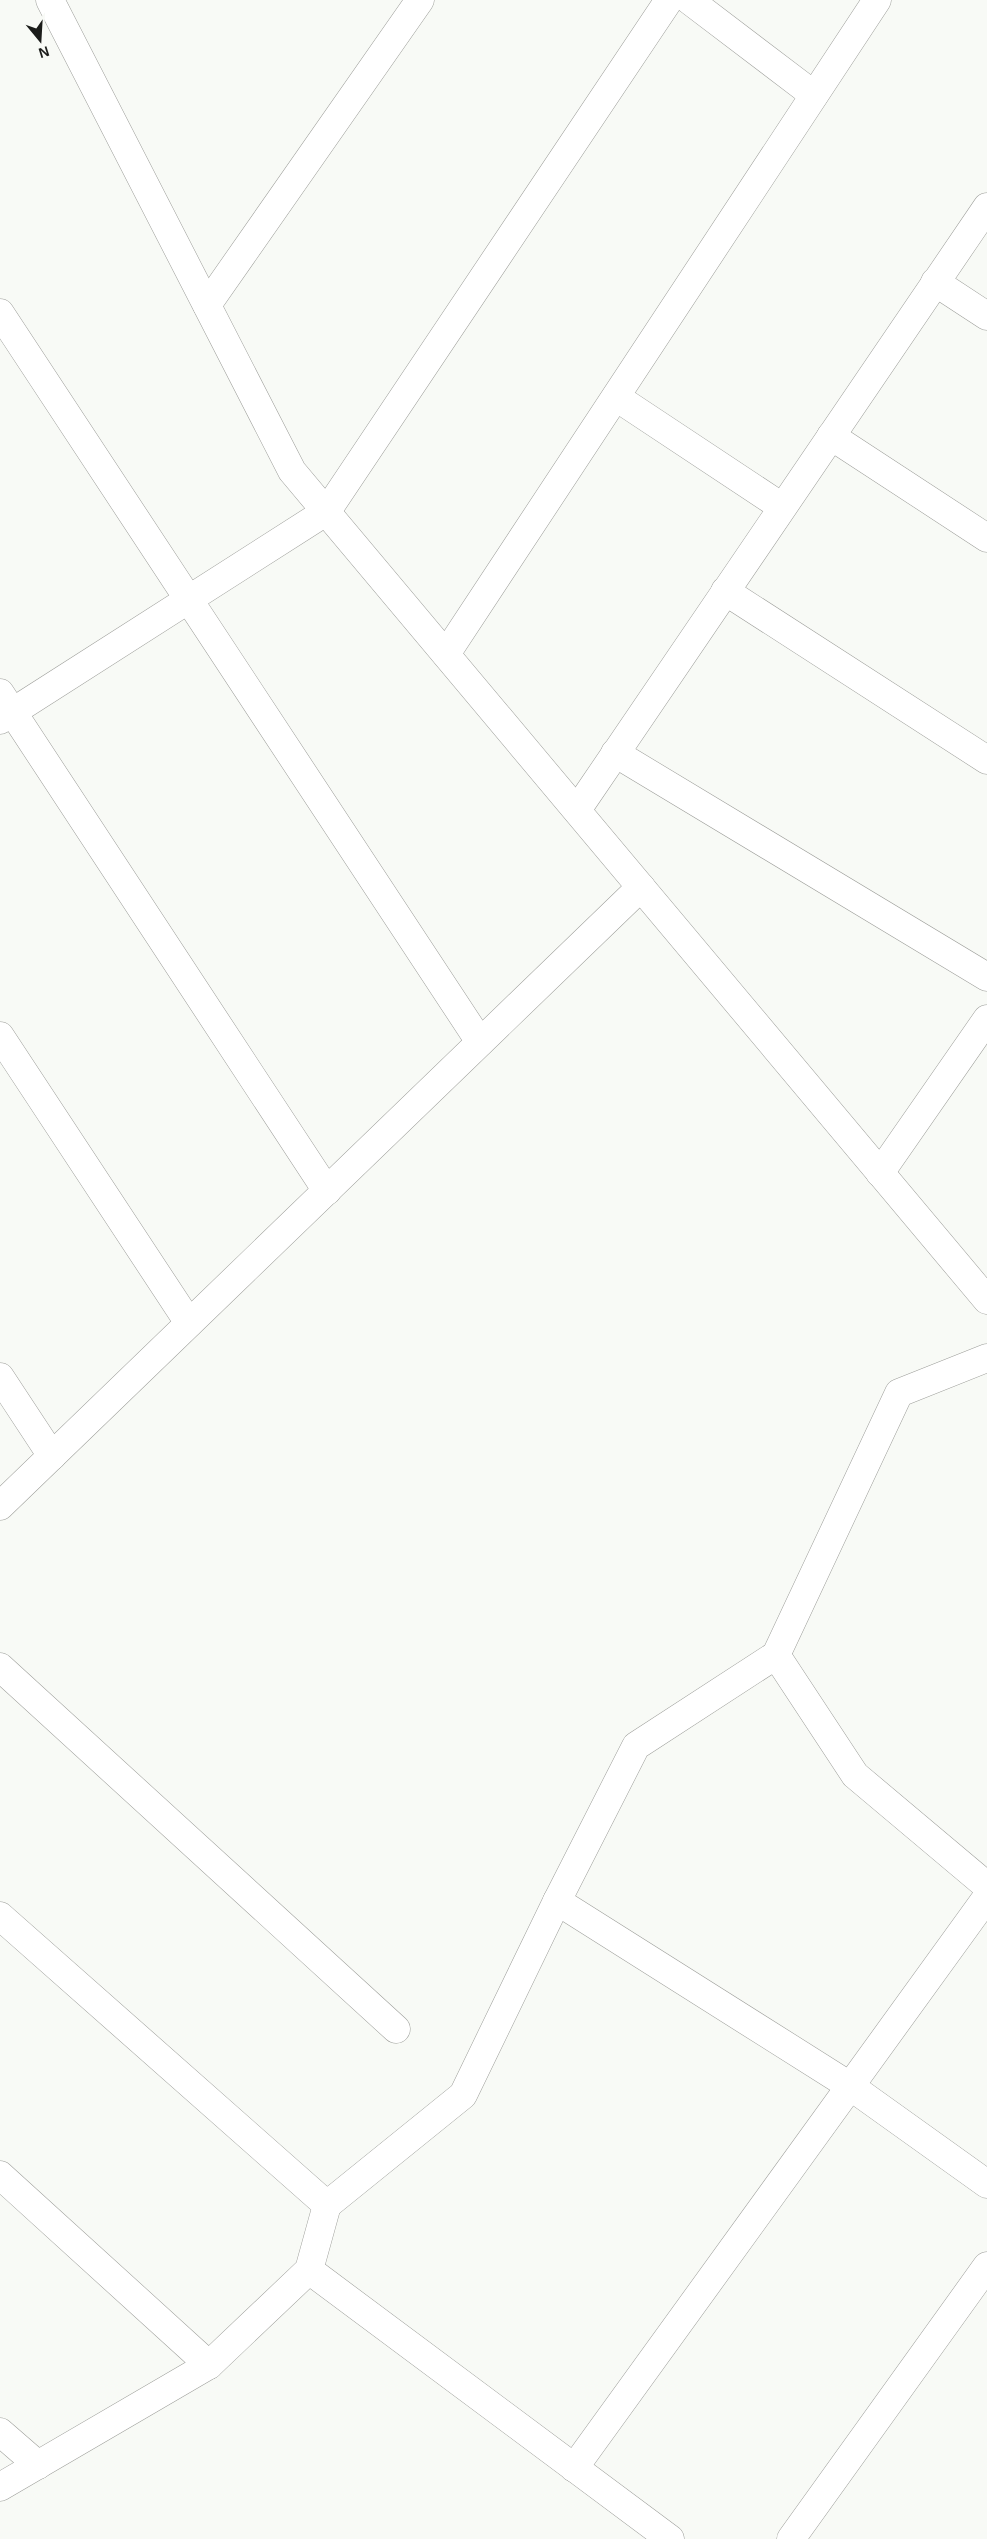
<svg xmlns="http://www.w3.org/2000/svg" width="987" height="2539" viewBox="0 0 987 2539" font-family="Arial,sans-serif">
	<rect width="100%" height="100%" fill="#f8faf6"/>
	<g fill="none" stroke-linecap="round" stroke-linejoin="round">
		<g stroke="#9d9e9a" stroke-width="29">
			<g id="minor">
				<polyline points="50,0 292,471 987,1300"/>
				<polyline points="689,0 814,95"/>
				<polyline points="935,282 987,316"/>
				<polyline points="207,305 420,0"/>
				<polyline points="0,313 480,1042"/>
				<polyline points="616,397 782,507"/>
				<polyline points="831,436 987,538"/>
				<polyline points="725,591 987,760"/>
				<polyline points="446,654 877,0"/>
				<polyline points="0,693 327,1191"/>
				<polyline points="0,720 327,511 669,0"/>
				<polyline points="615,753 987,977"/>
				<polyline points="577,810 987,207"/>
				<polyline points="0,1036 189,1323"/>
				<polyline points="880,1173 987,1019"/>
				<polyline points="0,1377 52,1456"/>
				<polyline points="0,1506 641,887"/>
				<polyline points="776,1655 855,1775 987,1886"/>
				<polyline points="0,1667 396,2029"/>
				<polyline points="557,1901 850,2086 987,2184"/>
				<polyline points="0,1916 327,2205 309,2270 209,2365 0,2487"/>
				<polyline points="0,2175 209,2365"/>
				<polyline points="327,2205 463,2095 557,1901 636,1746 776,1655 899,1393 987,1358"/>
				<polyline points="309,2270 670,2539"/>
				<polyline points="0,2432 38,2465"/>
				<polyline points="574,2468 987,1897"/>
				<polyline points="791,2539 987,2266"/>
			</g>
		</g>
		<use href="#minor" stroke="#fff" stroke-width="28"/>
	</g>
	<g transform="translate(40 40) rotate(162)" stroke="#f8faf6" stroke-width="4" paint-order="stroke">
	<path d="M0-4L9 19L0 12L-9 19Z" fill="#1b1c1a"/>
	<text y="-8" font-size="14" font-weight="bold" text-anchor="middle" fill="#1b1c1a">N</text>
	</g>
</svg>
